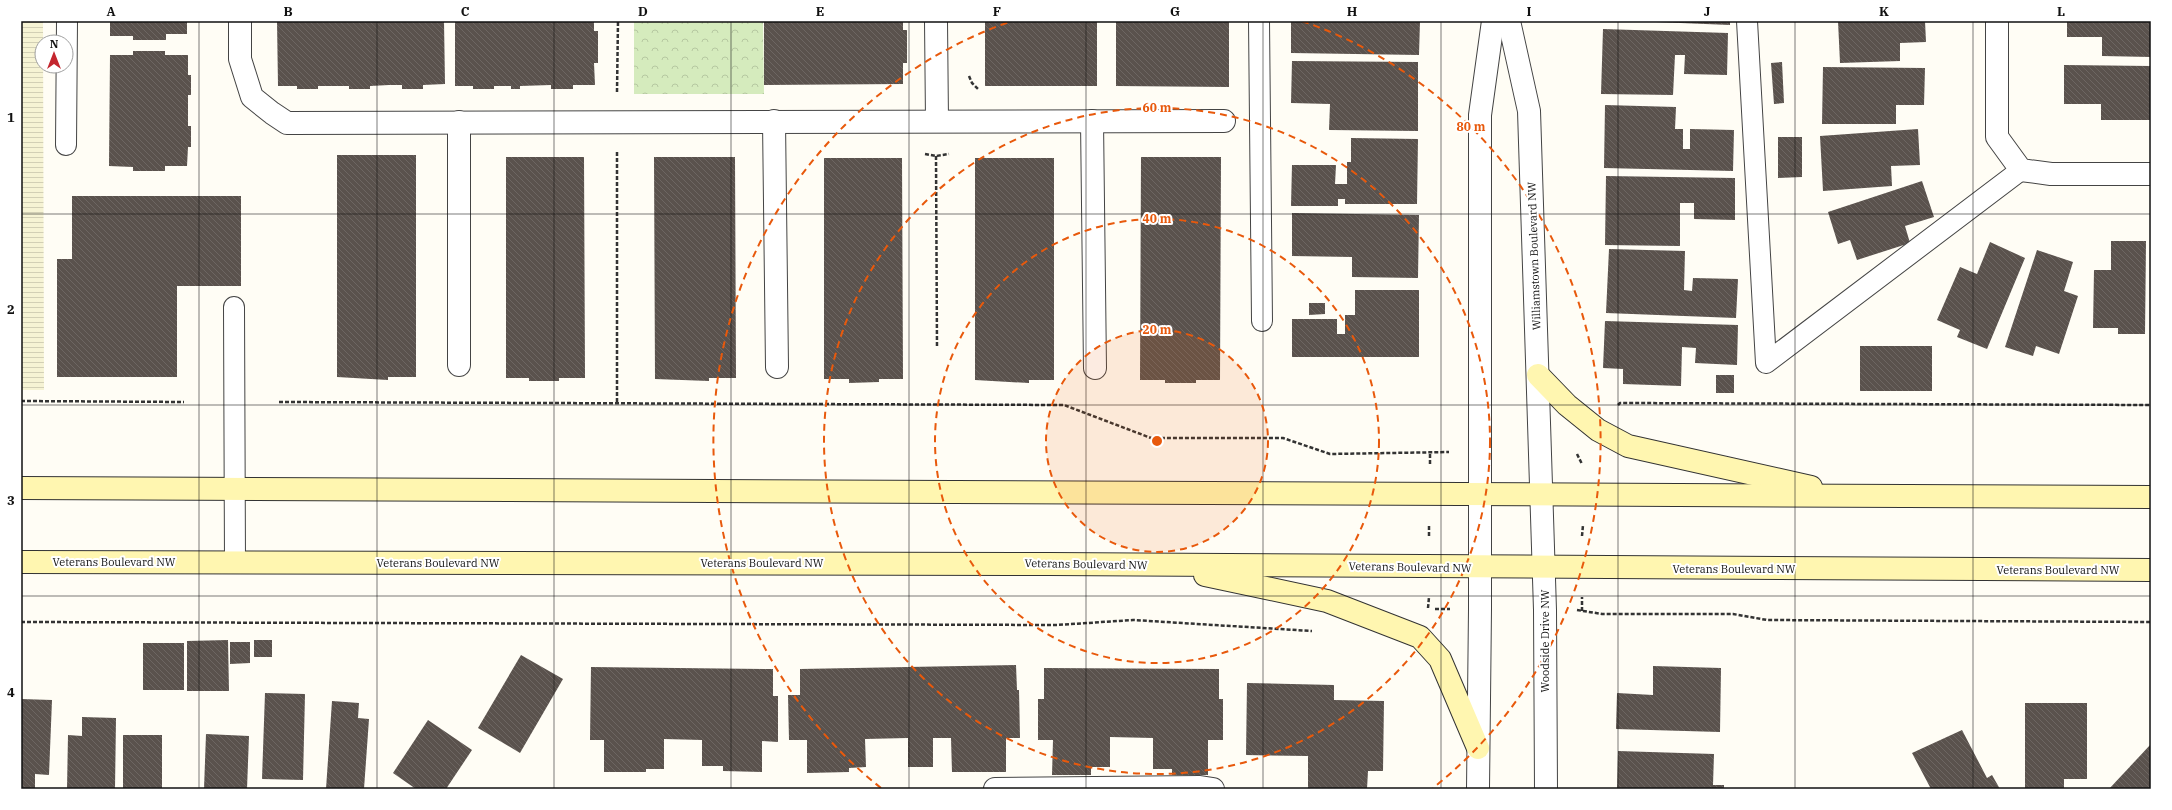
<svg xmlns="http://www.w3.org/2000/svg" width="2172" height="810" viewBox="0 0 2172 810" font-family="'IBM Plex Serif',serif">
	<defs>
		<pattern id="farmland-rules" width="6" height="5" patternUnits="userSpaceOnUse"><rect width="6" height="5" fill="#f6f3d4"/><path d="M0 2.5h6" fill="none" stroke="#d2cfb5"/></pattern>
		<pattern id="park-crowns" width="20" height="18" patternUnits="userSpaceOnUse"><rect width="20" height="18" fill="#d5ebbd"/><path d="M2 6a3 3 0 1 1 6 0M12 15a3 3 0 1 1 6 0" fill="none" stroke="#b6c8a1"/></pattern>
		<pattern id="building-back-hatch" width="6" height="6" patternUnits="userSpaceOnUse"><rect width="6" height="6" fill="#5a524d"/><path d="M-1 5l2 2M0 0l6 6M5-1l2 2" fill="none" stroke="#6d6662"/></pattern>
	</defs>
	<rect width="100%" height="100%" fill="#fffdf5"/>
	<polygon fill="url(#farmland-rules)" points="21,21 43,21 44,390 21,390"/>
	<polygon fill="url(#park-crowns)" points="634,21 763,21 764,94 634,94"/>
	<g fill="url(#building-back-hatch)">
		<polygon points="110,21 187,21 187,34 166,34 166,40 133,40 133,36 110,36"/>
		<polygon points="277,21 444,21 445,84 423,85 423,89 402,89 402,85 389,85 370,86 370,89 349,89 349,86 318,86 318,89 297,89 297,86 278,86"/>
		<polygon points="455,21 594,21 594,31 598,31 598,63 594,63 595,85 573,85 573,89 551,89 551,85 520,86 520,89 511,89 511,86 494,86 494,89 473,89 473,86 455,86"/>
		<polygon points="764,21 903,21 903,30 907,30 907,63 903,63 903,84 764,85"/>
		<rect x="985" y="21" width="112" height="65"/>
		<polygon points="1116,21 1229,21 1229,87 1116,86"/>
		<polygon points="1291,21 1420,21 1419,55 1291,53"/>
		<polygon points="1631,21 1730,21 1730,25"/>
		<polygon points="1838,21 1925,21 1926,42 1900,43 1900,61 1840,63"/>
		<polygon points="2067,21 2151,21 2151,57 2102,56 2102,37 2067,37"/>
		<polygon points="1603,29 1728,33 1727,75 1684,74 1685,55 1675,55 1673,95 1601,94"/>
		<polygon points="133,51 165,51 165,55 188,55 188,75 191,75 191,95 188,95 188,126 191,126 191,147 188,147 187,166 165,166 165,171 133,171 133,167 109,166 110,55 133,55"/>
		<polygon points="1292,61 1418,62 1418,131 1329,130 1330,104 1291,103"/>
		<polygon points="1782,62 1784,103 1774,104 1771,63"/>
		<polygon points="2064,65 2151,66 2151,120 2101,120 2101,104 2064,104"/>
		<polygon points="1823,67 1925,68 1924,105 1896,105 1896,124 1822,124"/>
		<polygon points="1605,105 1676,107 1675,129 1683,129 1683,149 1690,149 1690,129 1734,130 1733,171 1604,168"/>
		<polygon points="1918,129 1920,165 1891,166 1892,186 1823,191 1820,136"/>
		<polygon points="1778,137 1802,137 1802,177 1778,178"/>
		<polygon points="1351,138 1418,139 1417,204 1345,204 1345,199 1338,199 1338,206 1291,206 1292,165 1336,165 1335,184 1347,184 1347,162 1351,162"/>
		<polygon points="337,155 416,155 416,377 388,377 388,380 337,377"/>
		<polygon points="506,157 584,157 585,378 559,378 559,381 529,381 529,378 506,378"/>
		<polygon points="654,157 735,157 736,378 709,378 709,381 655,379"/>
		<polygon points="1141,157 1221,157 1220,380 1196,380 1196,383 1165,383 1165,380 1140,380"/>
		<polygon points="824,158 902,158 903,379 879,379 879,382 849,383 849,379 824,379"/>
		<polygon points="975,158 1054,158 1054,380 1029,380 1029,383 975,380"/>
		<polygon points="1606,176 1735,178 1735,220 1694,219 1694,203 1680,203 1680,246 1605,245"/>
		<polygon points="1922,181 1934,217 1905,226 1910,243 1857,260 1850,240 1838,244 1828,212"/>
		<polygon points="72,196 241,196 241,286 177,286 177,377 57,377 57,259 72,259"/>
		<polygon points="1292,213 1419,215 1418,278 1352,277 1352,257 1292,256"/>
		<polygon points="2111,241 2146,241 2145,334 2118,334 2118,328 2093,328 2094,270 2111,270"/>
		<polygon points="1990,242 2025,258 1987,349 1957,337 1960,330 1937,320 1960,267 1977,274"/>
		<polygon points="1609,249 1685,251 1684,290 1692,291 1693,278 1738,279 1736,318 1606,313"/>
		<polygon points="2037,250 2073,262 2064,291 2078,296 2059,354 2036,346 2033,356 2005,347"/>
		<polygon points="1355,290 1419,290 1419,357 1292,357 1292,319 1337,319 1337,334 1345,334 1345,315 1355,315"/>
		<polygon points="1309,303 1325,303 1325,314 1309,315"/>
		<polygon points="1605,321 1738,325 1737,365 1695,363 1696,348 1682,347 1681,386 1623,384 1623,369 1603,368"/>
		<rect x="1860" y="346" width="72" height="45"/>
		<rect x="1716" y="375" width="18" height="18"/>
		<polygon points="228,640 229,691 187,691 187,641"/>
		<rect x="254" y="640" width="18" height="17"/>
		<polygon points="230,642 250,642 250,663 230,664"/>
		<rect x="143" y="643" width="41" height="47"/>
		<polygon points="521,655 563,679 520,753 478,728"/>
		<polygon points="1016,665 1017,690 1019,690 1020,738 1006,738 1006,772 952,772 951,738 933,738 933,767 908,767 908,738 865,739 866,767 849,768 849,772 807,773 807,740 789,740 788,695 800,695 800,669"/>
		<polygon points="1653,666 1721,668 1720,732 1616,729 1617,693 1653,695"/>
		<polygon points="591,667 773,669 773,696 778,696 778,742 762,741 762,772 723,771 723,766 702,766 702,740 664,739 664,769 646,769 646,772 604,772 604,740 590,740"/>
		<polygon points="1044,668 1219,669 1219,699 1223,699 1223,740 1208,740 1208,775 1172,775 1172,769 1153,769 1153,738 1110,737 1110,767 1091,767 1091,775 1052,775 1053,740 1038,740 1038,699 1044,699"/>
		<polygon points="1247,683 1334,685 1334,700 1384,701 1383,771 1368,771 1367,789 1308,788 1308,756 1246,755"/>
		<polygon points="265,693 305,694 303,780 262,779"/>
		<polygon points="21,699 52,700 49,775 35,774 35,789 21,789"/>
		<polygon points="332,701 359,703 358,718 369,719 364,789 326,789"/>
		<polygon points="2025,703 2087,703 2087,779 2064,779 2064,789 2025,789"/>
		<polygon points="82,717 116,718 115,789 67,789 68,735 82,736"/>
		<polygon points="428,720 472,750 446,789 416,789 393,773"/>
		<polygon points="1962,730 1987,778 1992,775 2000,789 1931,789 1912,753"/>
		<polygon points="206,734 249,736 247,789 204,789"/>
		<rect x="123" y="735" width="39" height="54"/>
		<polygon points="2151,744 2151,789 2109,789"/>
		<polygon points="1618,751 1714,754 1713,785 1724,785 1724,789 1617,789"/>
	</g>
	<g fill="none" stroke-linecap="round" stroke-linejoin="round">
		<g stroke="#444" stroke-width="22">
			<g id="service">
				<polyline points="1259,21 1262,321"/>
				<polyline points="1747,21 1766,363 2021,170"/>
				<polyline points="66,145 67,21"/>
				<polyline points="234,307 235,562"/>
			</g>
		</g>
		<g stroke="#444" stroke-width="24">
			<g id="minor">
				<polyline points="240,21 240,59 252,97 272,113 287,123 1224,121"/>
				<polyline points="936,21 937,121"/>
				<polyline points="1509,21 1529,111 1545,610 1546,789"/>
				<polyline points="1997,21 1997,137 2021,170 2051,174 2151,174"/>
				<polyline points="774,121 777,367"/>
				<polyline points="1092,121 1095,368"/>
				<polyline points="459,122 459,365"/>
				<polyline points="995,789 1200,787 1213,789"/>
				<polyline points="1478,789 1480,609 1480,115 1493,21"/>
			</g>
		</g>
		<g stroke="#333" stroke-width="24">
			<g id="secondary">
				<polyline points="1538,375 1567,405 1598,430 1628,446 1811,487"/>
				<polyline points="21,488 2151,497"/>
				<polyline points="21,562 1050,564 2151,570"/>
				<polyline points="1205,575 1327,601 1420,637 1440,659 1478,748"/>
			</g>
		</g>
		<g stroke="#333" stroke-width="2.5" stroke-dasharray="4 2" stroke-linecap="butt">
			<polyline points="969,76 972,83 979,90"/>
			<polyline points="617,92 618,21"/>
			<polyline points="617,152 617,403"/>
			<polyline points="925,154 936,156 949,154"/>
			<polyline points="936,156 937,348"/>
			<polyline points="21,401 184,402"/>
			<polyline points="279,402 1064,405 1151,438 1283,438 1330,454 1449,452"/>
			<polyline points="1618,405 1620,403 2151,405"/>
			<polyline points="1577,454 1582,464"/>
			<polyline points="1430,464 1430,452"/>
			<polyline points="1429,536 1429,525"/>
			<polyline points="1582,536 1583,525"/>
			<polyline points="1428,608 1429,597"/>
			<polyline points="1435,609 1450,609"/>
			<polyline points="1577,610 1602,614 1733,614 1767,620 2151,622"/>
			<polyline points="1582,611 1582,597"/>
			<polyline points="21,622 1057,625 1133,620 1312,631"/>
		</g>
		<use href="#service" stroke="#fff" stroke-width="20"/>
		<use href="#minor" stroke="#fff" stroke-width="22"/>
		<use href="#secondary" stroke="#fff6b0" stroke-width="22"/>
	</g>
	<path fill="none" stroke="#111" stroke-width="1" stroke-opacity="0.55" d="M199,21v768M377,21v768M554,21v768M731,21v768M909,21v768M1086,21v768M1263,21v768M1441,21v768M1618,21v768M1795,21v768M1973,21v768M21,214h2130M21,405h2130M21,596h2130"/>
	<circle cx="1157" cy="441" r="111" fill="#e8590c" fill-opacity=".12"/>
	<g fill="none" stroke="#e8590c" stroke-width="2" stroke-dasharray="7 5">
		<circle cx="1157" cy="441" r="111"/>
		<circle cx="1157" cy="441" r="222"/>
		<circle cx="1157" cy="441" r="333"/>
		<path d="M881 788A444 444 0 0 1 1012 21M1302 21A444 444 0 0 1 1433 788"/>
	</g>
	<g text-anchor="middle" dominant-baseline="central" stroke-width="4" stroke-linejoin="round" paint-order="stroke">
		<g font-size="11" fill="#111" stroke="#fff">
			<text transform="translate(1534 256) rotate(-92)">Williamstown Boulevard NW</text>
			<text x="114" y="562">Veterans Boulevard NW</text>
			<text x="438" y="563">Veterans Boulevard NW</text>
			<text x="762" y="563">Veterans Boulevard NW</text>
			<text transform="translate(1086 564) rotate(1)">Veterans Boulevard NW</text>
			<text transform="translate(1410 567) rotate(1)">Veterans Boulevard NW</text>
			<text x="1734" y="569">Veterans Boulevard NW</text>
			<text x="2058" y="570">Veterans Boulevard NW</text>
			<text transform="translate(1545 641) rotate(-90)">Woodside Drive NW</text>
		</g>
	</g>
	<circle cx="1157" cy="441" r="6" fill="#e8590c" stroke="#fff" stroke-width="2"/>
	<g font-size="12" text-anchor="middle" font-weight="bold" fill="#e8590c" stroke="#fff" stroke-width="4" stroke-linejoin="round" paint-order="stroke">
		<text x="1157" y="112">60 m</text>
		<text x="1471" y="131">80 m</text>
		<text x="1157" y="223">40 m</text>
		<text x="1157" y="334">20 m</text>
	</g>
	<rect width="2172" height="810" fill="none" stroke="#ffffff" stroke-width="44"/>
	<g transform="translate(54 54)"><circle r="19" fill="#ffffff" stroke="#a0a0a0"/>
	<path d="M0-3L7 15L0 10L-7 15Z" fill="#c4262e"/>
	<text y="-6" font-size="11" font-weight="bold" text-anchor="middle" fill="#111111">N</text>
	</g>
	<rect x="22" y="22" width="2128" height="766" fill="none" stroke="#111" stroke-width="1.5"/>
	<g font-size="13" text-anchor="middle" font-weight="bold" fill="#111">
		<text x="111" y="16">A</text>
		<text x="288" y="16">B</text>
		<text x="465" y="16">C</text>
		<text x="643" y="16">D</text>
		<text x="820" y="16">E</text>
		<text x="997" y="16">F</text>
		<text x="1175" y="16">G</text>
		<text x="1352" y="16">H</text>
		<text x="1529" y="16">I</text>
		<text x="1707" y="16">J</text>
		<text x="1884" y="16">K</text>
		<text x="2061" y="16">L</text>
		<text x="11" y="122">1</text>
		<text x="11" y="314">2</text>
		<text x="11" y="505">3</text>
		<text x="11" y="697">4</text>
	</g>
</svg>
